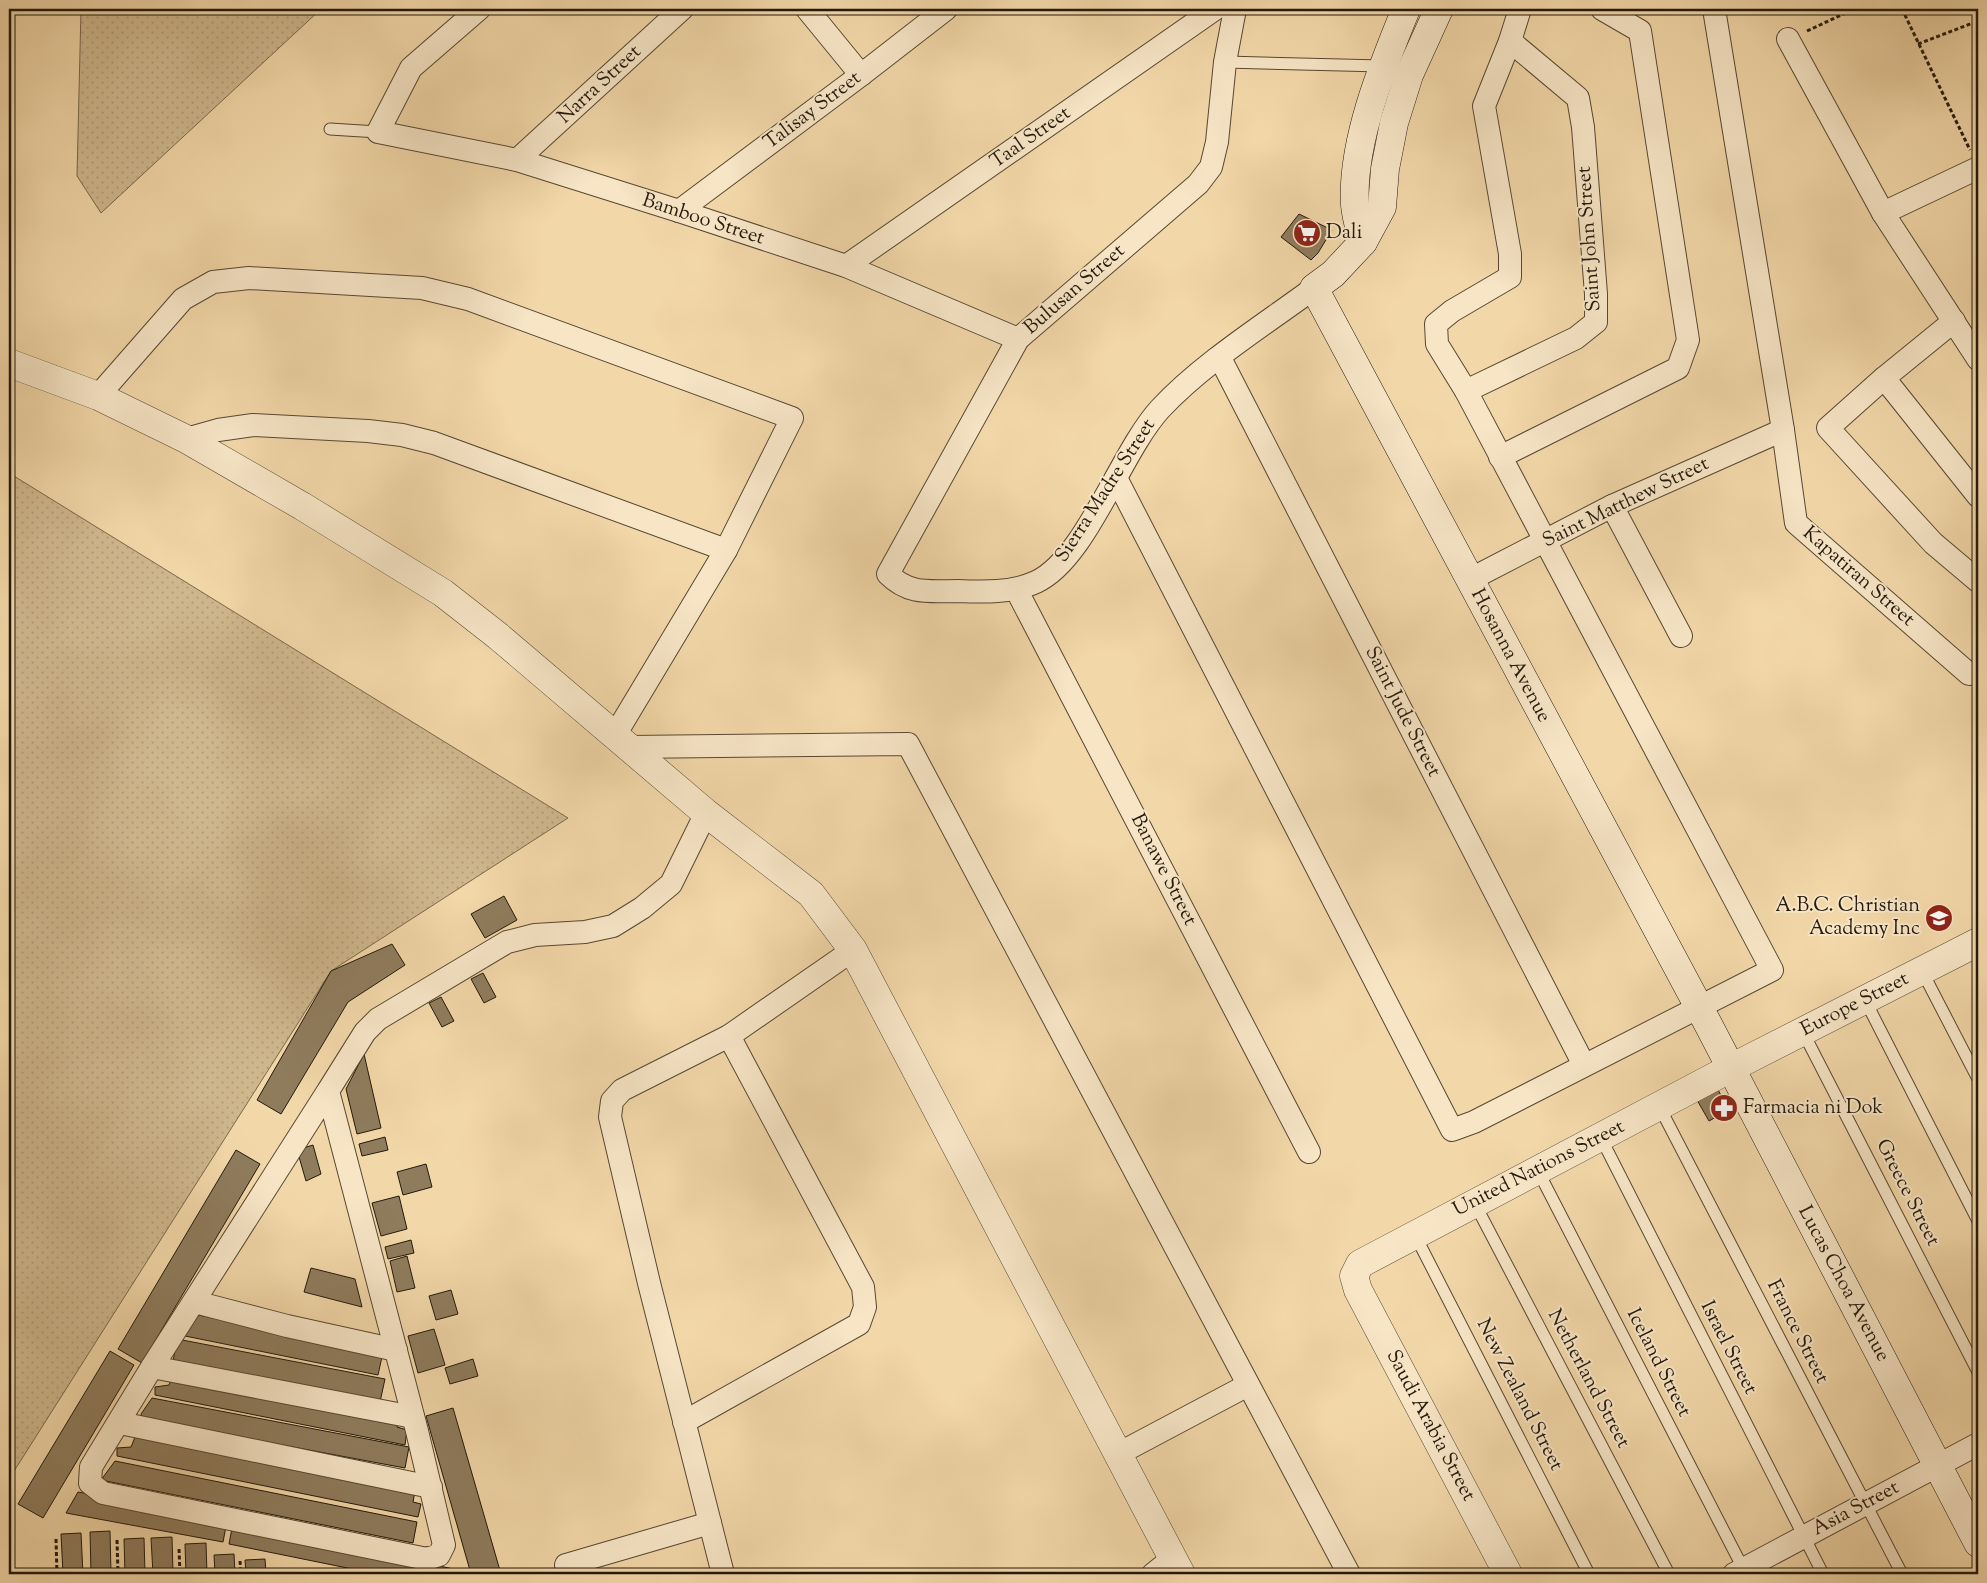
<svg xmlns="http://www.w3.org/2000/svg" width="1987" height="1583" viewBox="0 0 1987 1583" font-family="'Sorts Mill Goudy',serif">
	<defs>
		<pattern id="grass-dots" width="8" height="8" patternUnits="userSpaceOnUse" patternTransform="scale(1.25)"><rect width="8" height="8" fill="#cfb78d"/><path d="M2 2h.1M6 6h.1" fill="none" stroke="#b19d78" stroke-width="1.8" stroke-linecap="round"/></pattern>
	</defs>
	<rect width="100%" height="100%" fill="#f2d7a8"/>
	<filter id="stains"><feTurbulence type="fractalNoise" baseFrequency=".004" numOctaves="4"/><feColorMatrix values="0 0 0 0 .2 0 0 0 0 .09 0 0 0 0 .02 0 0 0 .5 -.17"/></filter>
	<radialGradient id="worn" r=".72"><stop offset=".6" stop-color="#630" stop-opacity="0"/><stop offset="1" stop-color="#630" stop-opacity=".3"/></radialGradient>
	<g fill="url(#grass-dots)" stroke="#79684c">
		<polygon points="81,9 321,9 101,213 77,176"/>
		<polygon points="9,473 568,818 331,971 9,1479"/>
	</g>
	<g fill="#8f7c5d" stroke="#23190c">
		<polygon points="1299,214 1332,230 1318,253 1311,260 1281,237"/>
		<polygon points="504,896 517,920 485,938 471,914"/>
		<polygon points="392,944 405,965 348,1002 281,1114 257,1100 331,971"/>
		<polygon points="483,973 496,997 484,1003 471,979"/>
		<polygon points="441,997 454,1021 442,1027 429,1003"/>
		<polygon points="364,1054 381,1128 357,1134 346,1089"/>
		<polygon points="1717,1088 1729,1110 1709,1121 1697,1100"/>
		<polygon points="385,1137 388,1150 362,1156 359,1144"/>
		<polygon points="313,1145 321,1174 306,1181 297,1150"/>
		<polygon points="236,1150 260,1164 142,1363 118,1349"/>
		<polygon points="426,1164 432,1187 403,1195 397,1172"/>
		<polygon points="399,1196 407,1229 381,1236 372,1203"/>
		<polygon points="411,1240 414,1253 388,1259 385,1247"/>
		<polygon points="407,1256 415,1288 397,1292 390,1261"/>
		<polygon points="311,1268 355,1279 362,1307 304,1292"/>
		<polygon points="451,1290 458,1314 436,1320 429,1296"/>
		<polygon points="193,1314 383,1352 378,1375 180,1335"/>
		<polygon points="434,1329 445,1365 418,1373 408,1336"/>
		<polygon points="177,1339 385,1379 380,1402 173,1362"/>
		<polygon points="110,1351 134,1365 43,1518 18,1504"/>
		<polygon points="473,1359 478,1376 450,1384 445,1368"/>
		<polygon points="173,1376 399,1420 397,1427 407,1430 405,1445 155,1395 155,1387 169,1385"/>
		<polygon points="152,1398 409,1447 405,1468 143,1419 141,1414"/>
		<polygon points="453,1408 501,1574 471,1574 426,1416"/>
		<polygon points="135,1437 415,1491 413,1502 421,1504 418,1517 117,1456 117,1448 131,1447"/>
		<polygon points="115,1461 417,1522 413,1543 101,1480"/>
		<polygon points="78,1492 227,1521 223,1542 66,1513"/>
		<polygon points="233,1523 468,1572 467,1574 377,1574 229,1544"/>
		<polygon points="110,1531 111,1574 91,1574 90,1532"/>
		<polygon points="81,1533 83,1574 63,1574 61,1534"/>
		<polygon points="172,1537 173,1574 153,1574 151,1538"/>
		<polygon points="144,1538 145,1574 125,1574 124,1539"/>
		<polygon points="206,1543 207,1574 186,1574 185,1544"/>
		<polygon points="234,1554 235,1574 215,1574 214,1555"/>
		<polygon points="265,1559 266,1574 246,1574 245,1560"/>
	</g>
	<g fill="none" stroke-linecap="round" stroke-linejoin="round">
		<g stroke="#574833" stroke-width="13">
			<g id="service">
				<polyline points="1225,62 1382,66"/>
				<polyline points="330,129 378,132"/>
				<polyline points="1922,971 1978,1079"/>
				<polyline points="1865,1000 1978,1221"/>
				<polyline points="1803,1032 1978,1372"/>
				<polyline points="1659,1106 1902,1574"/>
				<polyline points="1601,1138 1823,1574"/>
				<polyline points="1537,1169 1745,1572"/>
				<polyline points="1475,1204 1669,1574"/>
				<polyline points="1415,1235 1589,1574"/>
			</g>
		</g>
		<g stroke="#574833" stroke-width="24">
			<g id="minor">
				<polyline points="479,9 411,68 378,132 517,160 679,211 846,266 1018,339"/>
				<polyline points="807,9 861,75"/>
				<path d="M1235,9l-10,53 -8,80 -6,25 -13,17 -180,155 -130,235c21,21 41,17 70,17 25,1 54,2 78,-9 50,-23 84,-129 124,-173 43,-46 104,-84 154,-121"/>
				<polyline points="1714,9 1783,430 1796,523 1969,674"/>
				<polyline points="1788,39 1883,213 1978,359"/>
				<polyline points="517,160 682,9"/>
				<polyline points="679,211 861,75 946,9"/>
				<polyline points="1883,213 1978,168"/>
				<polyline points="846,266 1215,9"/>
				<polyline points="1954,321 1884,378 1828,428 1933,543 1978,581"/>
				<polyline points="1220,358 1584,1065"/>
				<polyline points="1884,378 1978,496"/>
				<polyline points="1466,391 1576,338 1596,322 1596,294 1583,127 1578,98 1510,41"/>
				<polyline points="98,396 183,299 213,282 249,278 422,288 468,299 792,418 726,550 615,735"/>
				<polyline points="186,439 218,430 253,425 368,431 402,435 434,443 726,550"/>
				<polyline points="1500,457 1678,368 1688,340 1640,31 1602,9"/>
				<polyline points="1116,478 1452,1130 1474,1122 1772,970 1466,391 1437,344 1436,324 1452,311 1510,277 1510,254 1484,106 1510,41 1520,9"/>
				<polyline points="1612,506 1681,636"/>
				<polyline points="1469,580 1612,506 1783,430"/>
				<polyline points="1016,589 1309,1152"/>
				<polyline points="629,747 908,744 1349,1574"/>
				<polyline points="328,1091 152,1367 91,1467 90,1483 103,1493 427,1559 439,1555 444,1545 417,1431 328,1091 365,1032 378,1019 507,942 535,935 585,932 613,926 642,908 671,884 706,813"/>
				<polyline points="195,1302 287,1326 396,1350"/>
				<polyline points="152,1367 413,1417"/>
				<polyline points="684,1422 859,1324 865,1307 863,1287 729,1036"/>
				<polyline points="120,1423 431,1487"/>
				<polyline points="1118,1454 1248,1385"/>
				<polyline points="569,1574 566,1565 710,1523"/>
				<polyline points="723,1574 649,1283 610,1117 612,1101 622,1090 729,1036 853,950"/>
				<polyline points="1153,1574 1173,1558"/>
				<polyline points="1734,1574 1978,1444"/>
			</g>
		</g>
		<g stroke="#574833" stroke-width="29">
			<g id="tertiary">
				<polyline points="9,363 98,396 186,439 302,506 443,593 498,636 706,813 811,894 853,950 1181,1574"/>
				<polyline points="1508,1574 1358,1290 1354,1276 1360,1264 1731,1068 1978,942"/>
			</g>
		</g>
		<g stroke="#23190c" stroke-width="29">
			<g id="secondary">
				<polyline points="1439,9 1409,75 1394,123 1385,169 1382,207 1363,242 1333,274 1314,288 1708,1024 1978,1543"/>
				<path d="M1363,242c-3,-12 -7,-25 -8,-37 -4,-62 28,-140 51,-196"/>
			</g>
		</g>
		<g stroke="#23190c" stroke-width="3" stroke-dasharray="4 2.5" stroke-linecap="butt">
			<polyline points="1902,9 1970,150"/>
			<polyline points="1807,31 1854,9"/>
			<polyline points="1918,44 1978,21"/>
			<polyline points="56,1539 57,1574"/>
			<polyline points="117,1540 118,1574"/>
			<polyline points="179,1549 180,1574"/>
			<polyline points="240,1561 241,1574"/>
		</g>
		<use href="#service" stroke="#f7e5c6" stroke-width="11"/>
		<use href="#minor" stroke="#f7e5c6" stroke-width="22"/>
		<use href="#tertiary" stroke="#f7e5c6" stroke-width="28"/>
		<use href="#secondary" stroke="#f7e5c6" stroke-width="28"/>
	</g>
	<defs>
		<g id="supermarket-disc" transform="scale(1.4375)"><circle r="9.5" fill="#8f2418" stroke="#f7e5c6"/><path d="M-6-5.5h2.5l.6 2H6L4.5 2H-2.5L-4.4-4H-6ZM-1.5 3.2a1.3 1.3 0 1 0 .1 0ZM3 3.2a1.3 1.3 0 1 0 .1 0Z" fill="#fff"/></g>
		<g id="school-disc" transform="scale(1.4375)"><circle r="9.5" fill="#8f2418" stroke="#f7e5c6"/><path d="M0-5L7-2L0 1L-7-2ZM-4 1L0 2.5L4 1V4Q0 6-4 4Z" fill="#fff"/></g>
		<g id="pharmacy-disc" transform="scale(1.4375)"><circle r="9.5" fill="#8f2418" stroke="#f7e5c6"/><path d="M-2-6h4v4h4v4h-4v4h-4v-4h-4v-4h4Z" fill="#fff"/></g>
	</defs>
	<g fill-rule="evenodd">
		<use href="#supermarket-disc" x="1307" y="233"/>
		<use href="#school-disc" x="1939" y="918"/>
		<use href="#pharmacy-disc" x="1724" y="1108"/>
	</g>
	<g text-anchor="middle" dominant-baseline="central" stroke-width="4" stroke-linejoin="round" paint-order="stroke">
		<g font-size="20" fill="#23190c" stroke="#f7e5c6">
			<text transform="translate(600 85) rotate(-43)">Narra Street</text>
			<text transform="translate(813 111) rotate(-37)">Talisay Street</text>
			<text transform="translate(1031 138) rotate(-35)">Taal Street</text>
			<text transform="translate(703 220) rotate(18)">Bamboo Street</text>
			<text transform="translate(1590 239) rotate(-94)">Saint John Street</text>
			<text transform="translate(1075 290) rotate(-41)">Bulusan Street</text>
			<text transform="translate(1106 491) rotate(-57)">Sierra Madre Street</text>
			<text transform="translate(1626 503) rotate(-26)">Saint Matthew Street</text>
			<text transform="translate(1858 577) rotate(41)">Kapatiran Street</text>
			<text transform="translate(1510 656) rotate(62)">Hosanna Avenue</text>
			<text transform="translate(1402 712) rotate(63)">Saint Jude Street</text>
			<text transform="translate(1163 870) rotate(63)">Banawe Street</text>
			<text transform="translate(1855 1005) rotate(-27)">Europe Street</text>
			<text transform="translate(1539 1169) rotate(-27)">United Nations Street</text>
			<text transform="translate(1907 1193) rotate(63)">Greece Street</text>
			<text transform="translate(1843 1284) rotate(62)">Lucas Choa Avenue</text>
			<text transform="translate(1797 1332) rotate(63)">France Street</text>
			<text transform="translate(1728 1348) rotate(63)">Israel Street</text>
			<text transform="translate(1658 1363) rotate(63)">Iceland Street</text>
			<text transform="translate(1588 1379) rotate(62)">Netherland Street</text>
			<text transform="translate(1519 1395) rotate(63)">New Zealand Street</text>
			<text transform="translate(1430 1426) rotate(62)">Saudi Arabia Street</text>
			<text transform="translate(1856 1509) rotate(-28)">Asia Street</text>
		</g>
		<g font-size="20" fill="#23190c" stroke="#f7e5c6" text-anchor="start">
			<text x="1326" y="233">Dali</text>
			<text x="1920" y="906" text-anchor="end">A.B.C. Christian<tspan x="1920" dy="23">Academy Inc</tspan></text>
			<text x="1743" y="1108">Farmacia ni Dok</text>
		</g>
	</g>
	<rect width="1987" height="1583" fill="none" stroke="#f2d7a8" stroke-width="30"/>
	<rect x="10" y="10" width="1967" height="1563" fill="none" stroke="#23190c" stroke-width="2.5"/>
	<rect x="15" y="15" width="1957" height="1553" fill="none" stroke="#23190c"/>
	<rect width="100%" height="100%" filter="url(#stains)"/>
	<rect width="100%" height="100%" fill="url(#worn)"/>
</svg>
